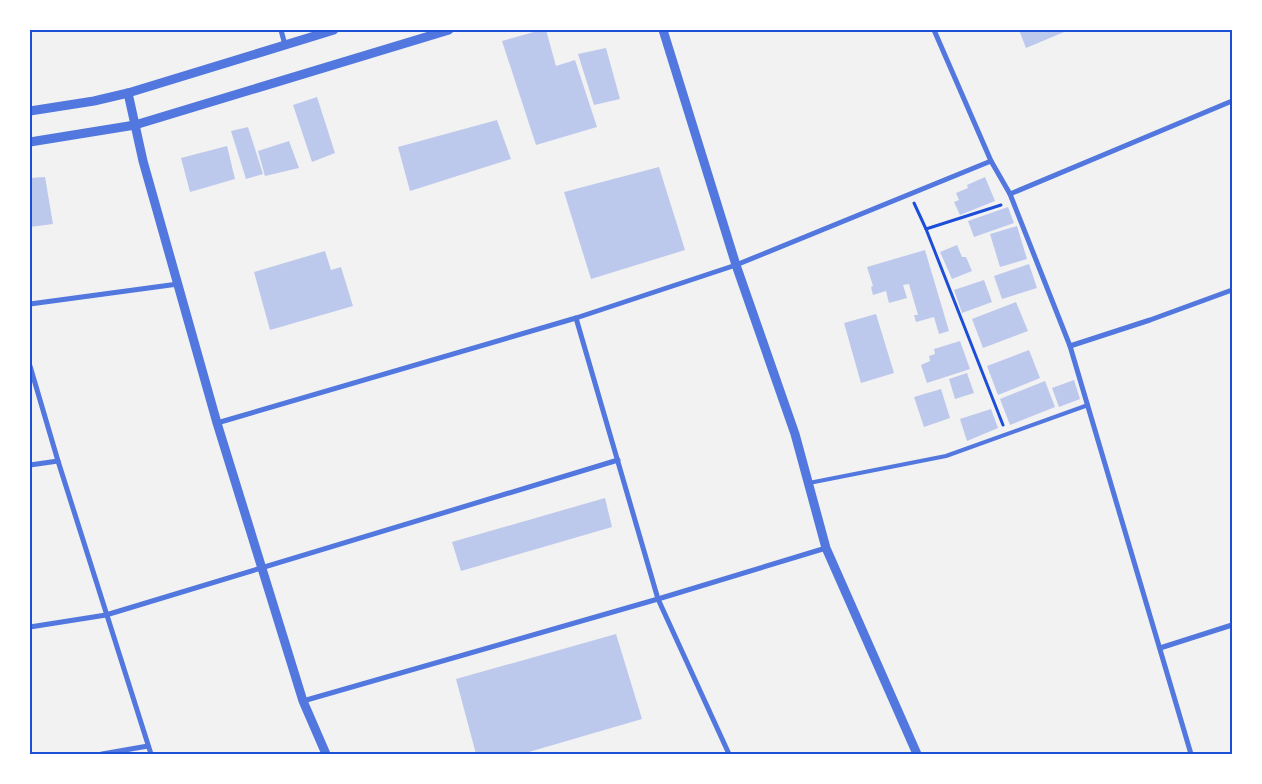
<svg xmlns="http://www.w3.org/2000/svg" width="1262" height="784" viewBox="0 0 1262 784" font-family="'Work Sans',sans-serif">
	<rect width="100%" height="100%" fill="#f2f2f2"/>
	<g fill="#bdc9ec">
		<polygon points="541,30 546,30 556,66 575,60 597,127 536,145 502,41"/>
		<polygon points="1019,30 1069,30 1026,48"/>
		<polygon points="606,48 620,99 594,105 578,54"/>
		<polygon points="317,97 335,153 312,162 293,105"/>
		<polygon points="497,120 511,159 410,191 398,147"/>
		<polygon points="248,127 263,174 246,179 231,131"/>
		<polygon points="289,141 299,168 265,176 258,151"/>
		<polygon points="227,146 235,179 190,192 181,158"/>
		<polygon points="659,167 685,250 591,279 564,192"/>
		<polygon points="45,177 53,224 30,227 30,178"/>
		<polygon points="985,177 995,201 960,215 954,202 959,200 956,193 968,188 967,185"/>
		<polygon points="1008,207 1014,223 974,237 968,221"/>
		<polygon points="1017,226 1027,259 1000,267 990,234"/>
		<polygon points="957,245 962,257 966,257 972,271 952,279 940,252"/>
		<polygon points="925,250 949,331 939,334 934,317 916,322 914,315 918,315 909,284 903,285 907,298 889,303 886,291 873,295 871,287 873,286 867,267"/>
		<polygon points="325,251 331,270 341,267 353,306 270,330 254,272"/>
		<polygon points="1029,264 1037,288 1002,299 994,276"/>
		<polygon points="984,280 992,302 962,313 954,290"/>
		<polygon points="1016,302 1028,331 983,348 972,319"/>
		<polygon points="876,314 894,373 861,383 844,323"/>
		<polygon points="960,341 970,369 927,383 921,365 930,361 929,356 935,354 934,349"/>
		<polygon points="1029,350 1040,378 998,395 987,366"/>
		<polygon points="967,373 974,393 955,399 949,379"/>
		<polygon points="1074,380 1080,399 1059,407 1052,388"/>
		<polygon points="1045,381 1055,407 1010,425 1000,399"/>
		<polygon points="941,389 950,418 924,427 914,397"/>
		<polygon points="991,409 998,428 967,441 960,419"/>
		<polygon points="605,498 612,527 461,571 452,542"/>
		<polygon points="616,634 642,719 522,754 476,754 456,679"/>
	</g>
	<g fill="none" stroke-linecap="round" stroke-linejoin="round">
		<g stroke="#1d4ed8" stroke-width="3">
			<polyline points="914,203 926,229 1001,205"/>
			<polyline points="926,229 1003,425"/>
		</g>
		<polyline stroke="#5277de" stroke-width="4" points="809,483 946,456 1088,405"/>
		<g stroke="#5277de" stroke-width="5">
			<polyline points="281,30 285,45"/>
			<polyline points="934,30 991,161 1010,194 1070,346 1191,754"/>
			<polyline points="1010,194 1232,101"/>
			<polyline points="30,304 178,284"/>
			<polyline points="576,318 658,599 729,754"/>
			<polyline points="1070,346 1150,320 1232,290"/>
			<polyline points="30,366 58,461 151,754"/>
			<polyline points="217,423 576,318 736,265 991,161"/>
			<polyline points="30,465 58,461"/>
			<polyline points="30,627 106,615 618,460"/>
			<polyline points="1160,648 1232,625"/>
			<polyline points="303,701 658,599 826,548"/>
			<polyline points="102,754 148,746"/>
		</g>
		<g stroke="#5277de" stroke-width="9">
			<polyline points="663,30 736,265 795,434 826,548 917,754"/>
			<polyline points="128,93 143,161 217,423 303,701 326,754"/>
			<polyline points="30,111 94,101 128,93 334,30"/>
			<polyline points="30,142 135,125 449,30"/>
		</g>
	</g>
	<rect width="1262" height="784" fill="none" stroke="#ffffff" stroke-width="62"/>
	<rect x="31" y="31" width="1200" height="722" fill="none" stroke="#1d4ed8" stroke-width="2"/>
</svg>
